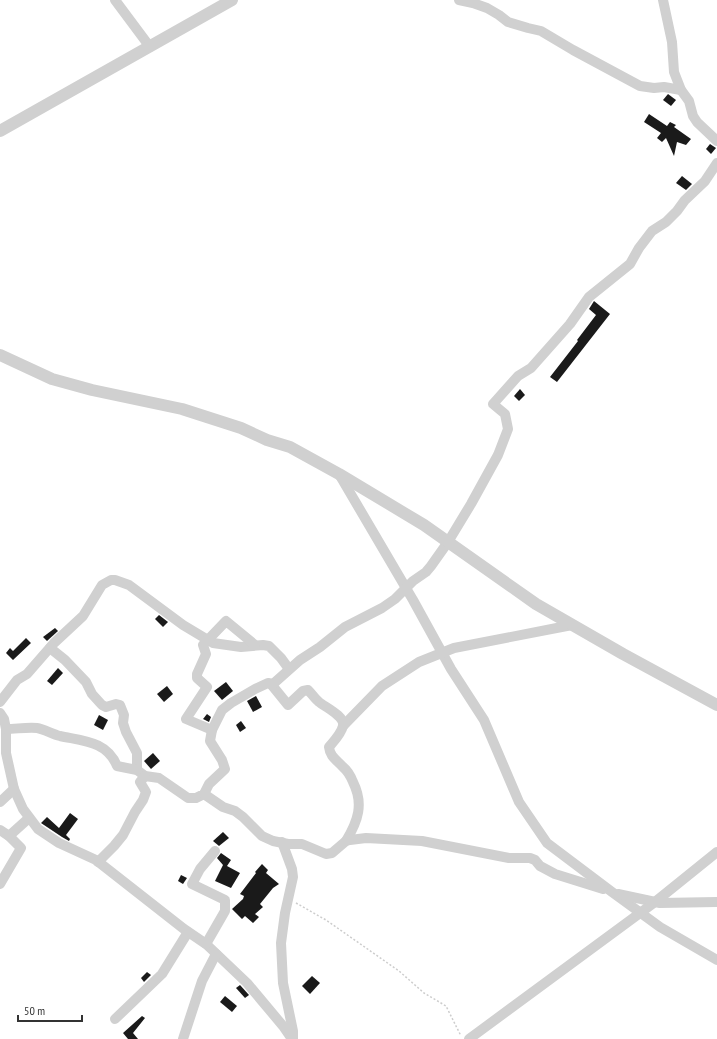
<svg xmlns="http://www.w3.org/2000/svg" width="717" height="1039" viewBox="0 0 717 1039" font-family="'PT Sans Narrow',sans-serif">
	<rect width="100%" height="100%" fill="#fff"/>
	<g fill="#1a1a1a">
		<polygon points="668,94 676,100 671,106 663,100"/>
		<polygon points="649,114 667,126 670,122 676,125 674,127 691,139 686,145 677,142 674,156 666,138 662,142 657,138 661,133 644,122"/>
		<polygon points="710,144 716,148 711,154 706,149"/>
		<polygon points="682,176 692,184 686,190 676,183"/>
		<polygon points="594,301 610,314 557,382 550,377 578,341 577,340 596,315 589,309"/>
		<polygon points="520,389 525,395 519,401 514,396"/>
		<polygon points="159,615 168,622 163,627 155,619"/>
		<polygon points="55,628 58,631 47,641 43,637"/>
		<polygon points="26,638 31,643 13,660 6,653 10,648 13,651"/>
		<polygon points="58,668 63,673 52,685 47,681"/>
		<polygon points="226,682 233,691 222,700 214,691"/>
		<polygon points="167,686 173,694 164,702 157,694"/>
		<polygon points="256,696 262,707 253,712 247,701"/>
		<polygon points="207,714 211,717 209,722 203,719"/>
		<polygon points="99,715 108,720 103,730 94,725"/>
		<polygon points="241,721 246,728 240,732 236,725"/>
		<polygon points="153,753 160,761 151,769 144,761"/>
		<polygon points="70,813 78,819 66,835 70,839 69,841 62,837 41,823 47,817 59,828"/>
		<polygon points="223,832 229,838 219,846 213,841"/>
		<polygon points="221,853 231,860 227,866 240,873 231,888 215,881 223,865 217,858"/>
		<polygon points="262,864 268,870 266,873 279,884 273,888 260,904 263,907 255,914 259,917 253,923 245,916 242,919 232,909 243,899 244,896 240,894 256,873 255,872"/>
		<polygon points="181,875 187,878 183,884 178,881"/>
		<polygon points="147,972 151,975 144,982 141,978"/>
		<polygon points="312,976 320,983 310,994 302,986"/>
		<polygon points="240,985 249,995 245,998 236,988"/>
		<polygon points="225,996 237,1006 232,1012 220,1002"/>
		<polygon points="142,1016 145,1018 133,1033 138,1039 128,1039 123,1033"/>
	</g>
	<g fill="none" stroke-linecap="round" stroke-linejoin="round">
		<polyline stroke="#cdcdcd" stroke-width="1.5" stroke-dasharray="2 2" stroke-linecap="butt" points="296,903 326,920 399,971 424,993 446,1006 461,1036"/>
		<g stroke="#d0d0d0" stroke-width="10">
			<polyline points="115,0 150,47"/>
			<polyline points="459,0 473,3 487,8 499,15 508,22 528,28 541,31 573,50 640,86 654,88 664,87 681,90"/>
			<polyline points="663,0 672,42 674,72 681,90 689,101 693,116 697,122 717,141"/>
			<polyline points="339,474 413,600 451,669 484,720 519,802 547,843 612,892 660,927 717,960"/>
			<polyline points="50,648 65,660 86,682 92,694 102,705 106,707 116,704 120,705 124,715 123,723 126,732 137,753 137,770"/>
			<path d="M271,684l17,21 15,-14 5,-1c4,4 7,9 11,12 6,5 26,14 24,24 -2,8 -9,15 -14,21 1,10 8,13 14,20 5,4 8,10 10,15 11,22 5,39 -7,59"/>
			<polyline points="0,702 17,680 27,674 54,643 83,616 102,585 111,580 115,580 129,585 183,625 213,643 241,647 263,645 269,646 281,658 289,669"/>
			<polyline points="0,713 4,719 6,729 6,753 14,789 23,809 38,829 59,843 96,860 184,929 206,944 247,983 283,1026 292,1039"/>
			<polyline points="343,726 382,686 419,662 454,648 572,625"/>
			<path d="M6,729c10,0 21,-2 31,-1 7,1 15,6 23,8 23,5 47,5 57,30l20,4 8,6 14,2 29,20h8l8,-4 5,-10 16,-15 -3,-9 -12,-19 2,-11 10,-20 9,-7 24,-14 13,-6 5,1 27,-24 20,-13 25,-20 37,-19 13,-9 18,-18 13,-9 5,-6 17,-24 23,-38 27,-49 10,-26 -3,-15 -12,-10 25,-28 13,-8 39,-44 19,-27 41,-33 9,-16 13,-17 14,-9 11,-11 8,-11 20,-19 12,-18"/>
			<polyline points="212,730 186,719 207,687 197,678 197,674 206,654 203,645 226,621 255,645"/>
			<polyline points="204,794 223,807 235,811 243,817 262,836 273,841 288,844 302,844 326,854 332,853 346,841 350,840 366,838 422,841 509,858 530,858 535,860 540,866 555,874 603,889"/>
			<polyline points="0,802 14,789"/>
			<polyline points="0,830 9,836 21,848 0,884"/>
			<polyline points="9,836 29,818"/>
			<polyline points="282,842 292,869 293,877 285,913 281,943 283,983 293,1031 293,1039"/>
			<polyline points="98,862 114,846 123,835 135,812 143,800 146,792 140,782 145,776"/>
			<polyline points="618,894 660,903 717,902"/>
			<polyline points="206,944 225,911 225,900 192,884 200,869 215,851"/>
			<polyline points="115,1019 162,974 188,932"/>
			<polyline points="183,1039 202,981 216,954"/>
			<polyline points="469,1039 655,902 717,852"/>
		</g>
		<g stroke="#d0d0d0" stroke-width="12">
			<polyline points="0,131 232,0"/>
			<polyline points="0,355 52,379 92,390 182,409 241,428 267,440 290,447 339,474 424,525 536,604 623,654 717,705"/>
		</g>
	</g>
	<path d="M18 1015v6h64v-6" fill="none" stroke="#333333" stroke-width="2"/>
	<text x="24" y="1015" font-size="12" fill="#333333" stroke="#ffffff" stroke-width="3" paint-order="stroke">50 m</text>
</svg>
